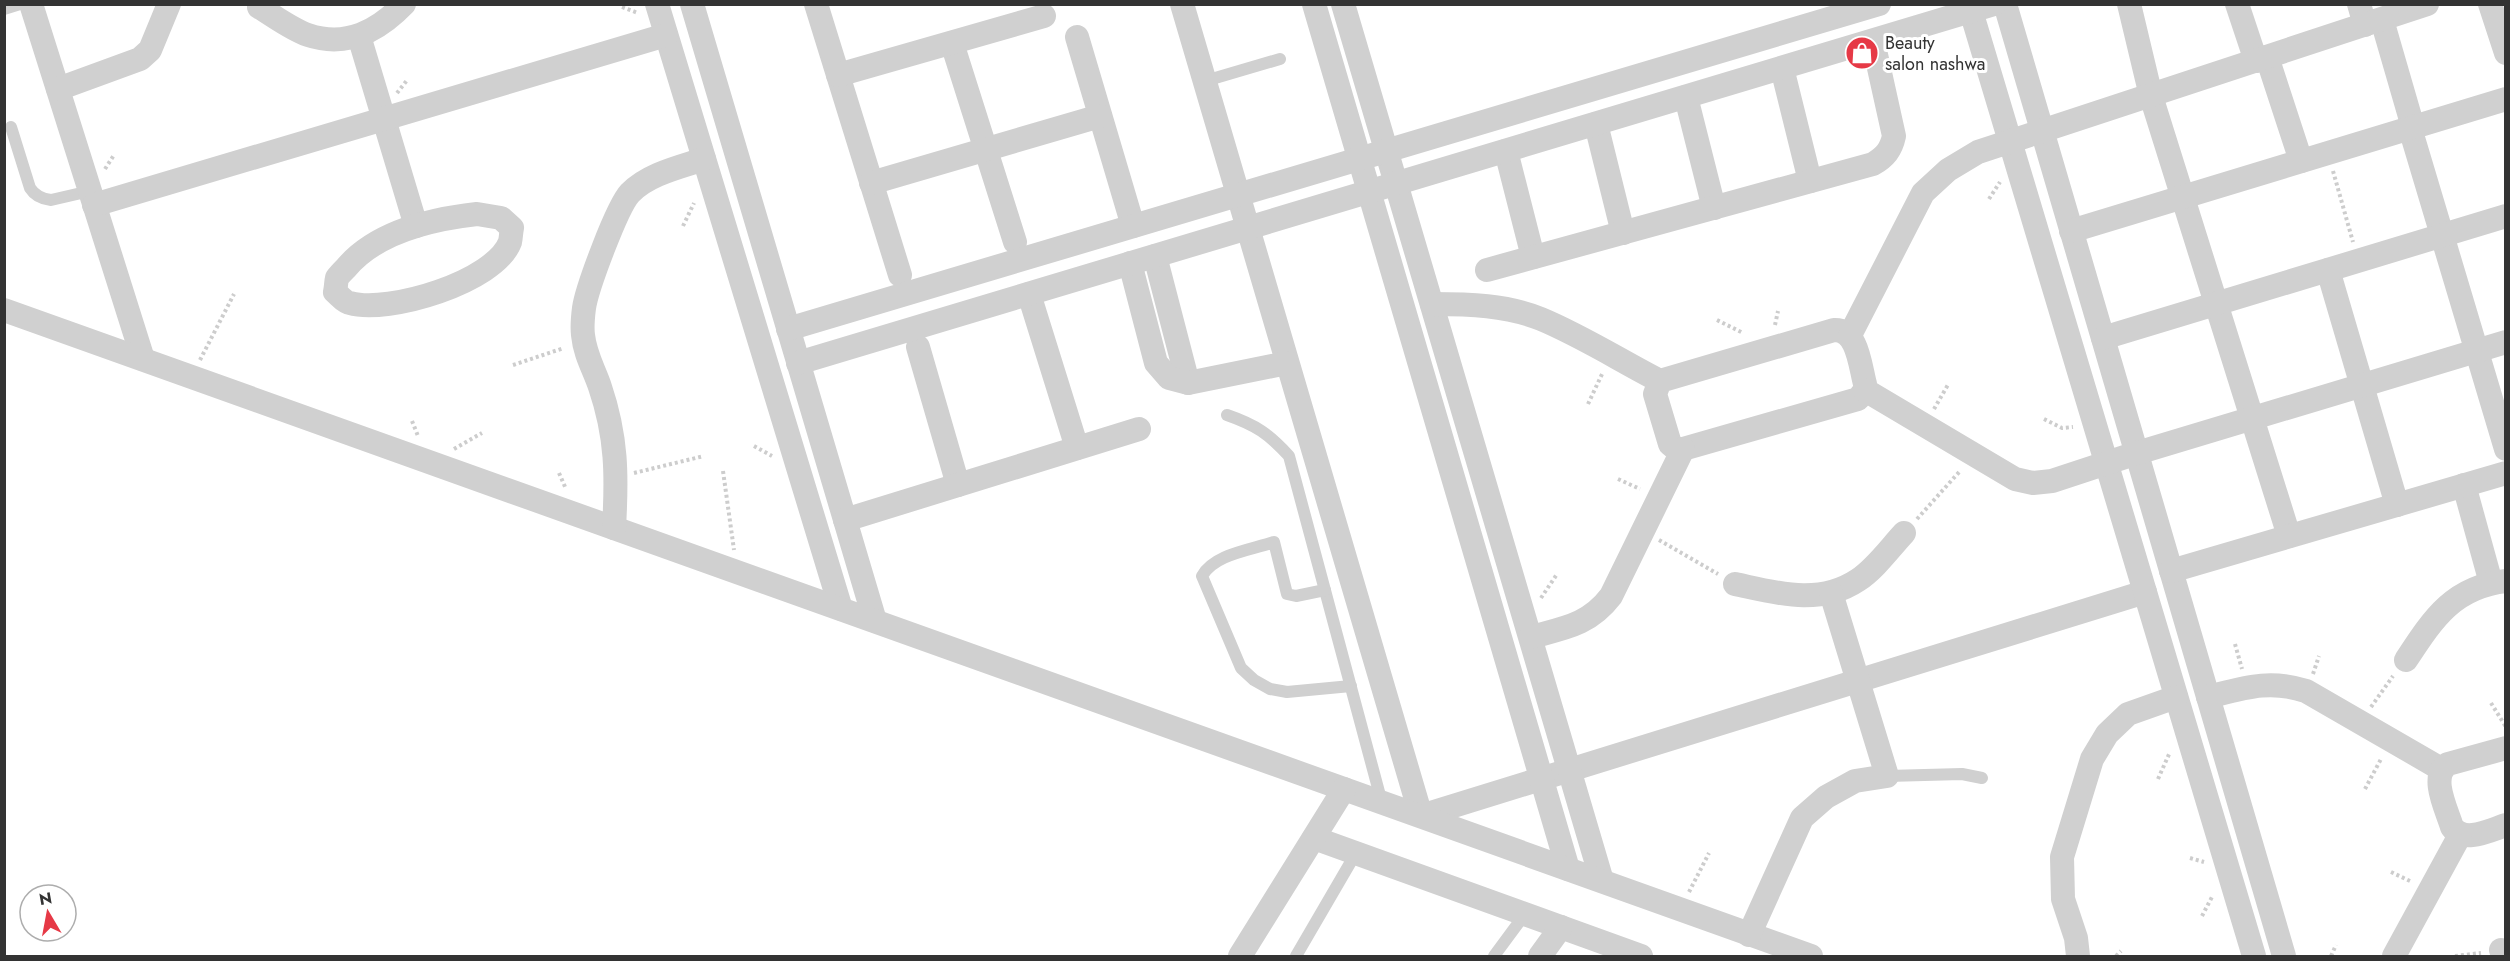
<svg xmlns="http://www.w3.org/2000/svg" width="2510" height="961" viewBox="0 0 2510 961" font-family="Jost,sans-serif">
	<rect width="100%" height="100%" fill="#fff"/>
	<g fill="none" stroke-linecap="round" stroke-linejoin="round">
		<g stroke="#cdcdcd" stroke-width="4" stroke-dasharray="3 3" stroke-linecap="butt">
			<polyline points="622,7 638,13"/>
			<polyline points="397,93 408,79"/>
			<polyline points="105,169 114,155"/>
			<polyline points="2333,171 2353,242"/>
			<polyline points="1989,199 2000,182"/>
			<polyline points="683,226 694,203"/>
			<polyline points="1717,320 1743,333"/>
			<polyline points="1775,325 1778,311"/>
			<polyline points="200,360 234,294"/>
			<polyline points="513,365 564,348"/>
			<polyline points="1588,404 1603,372"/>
			<polyline points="1934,409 1949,383"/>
			<polyline points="2044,419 2062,428 2073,427"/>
			<polyline points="412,421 418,436"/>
			<polyline points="754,446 772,456"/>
			<polyline points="454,449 482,433"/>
			<polyline points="723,471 734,550"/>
			<polyline points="559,473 566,489"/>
			<polyline points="634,473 704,456"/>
			<polyline points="1618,479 1640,489"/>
			<polyline points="1917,519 1960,471"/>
			<polyline points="1659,540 1718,574"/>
			<polyline points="1541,598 1557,574"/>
			<polyline points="2235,644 2242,669"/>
			<polyline points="2313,674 2319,656"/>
			<polyline points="2491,703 2506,727"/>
			<polyline points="2371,707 2393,676"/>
			<polyline points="2158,779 2170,752"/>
			<polyline points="2365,789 2381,759"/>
			<polyline points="2190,858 2204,862"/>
			<polyline points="2391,872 2412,882"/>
			<polyline points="1689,892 1709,853"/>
			<polyline points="2202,916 2213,895"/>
			<polyline points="2116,956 2121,951"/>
			<polyline points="2331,956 2336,945"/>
			<polyline points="2455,956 2481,953"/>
		</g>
		<g stroke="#d0d0d0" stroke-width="12">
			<polyline points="4,9 20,4"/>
			<polyline points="1205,81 1280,59"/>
			<path d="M11,127l19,61c5,8 12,11 21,12l39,-9"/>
			<path d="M1227,415c29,10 42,19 62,41l93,347"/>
			<path d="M1325,590l-29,6 -9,-2 -13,-52c-23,8 -60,12 -72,34l39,92 13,12 16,9 17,3 64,-6"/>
			<polyline points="1887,776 1962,774 1982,778"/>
			<polyline points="1296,956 1356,853"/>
			<polyline points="1494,956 1525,914"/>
		</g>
		<g stroke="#d0d0d0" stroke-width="24">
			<polyline points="31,4 143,359"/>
			<polyline points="657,4 841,609"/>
			<polyline points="692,4 875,621"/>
			<polyline points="816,4 900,275"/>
			<polyline points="1182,4 1421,816 2145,592"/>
			<polyline points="1314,4 1568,869"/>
			<polyline points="1343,4 1602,881"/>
			<polyline points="2005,4 2284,956"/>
			<polyline points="2129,4 2151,96 2289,536"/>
			<polyline points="2237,4 2256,61"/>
			<polyline points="2359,4 2365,25"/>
			<polyline points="2490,4 2506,53"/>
			<path d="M259,7c15,9 32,22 49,28 39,13 70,-4 96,-31"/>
			<polyline points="1971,11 2254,956"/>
			<polyline points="2382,20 2413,127"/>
			<polyline points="359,36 416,226"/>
			<polyline points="1077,37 1133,226"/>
			<polyline points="952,43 1015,242"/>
			<polyline points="2267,57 2301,161"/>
			<polyline points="1782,68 1810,181"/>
			<polyline points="838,75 1044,16"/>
			<polyline points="58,89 140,59 150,50 169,4"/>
			<polyline points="1686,97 1714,208"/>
			<polyline points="1596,124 1623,233"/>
			<polyline points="2410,128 2506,449"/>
			<polyline points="1506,151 1533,257"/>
			<polyline points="871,183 1100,116"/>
			<polyline points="94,205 666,35"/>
			<path d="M477,214l24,4 11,10c-1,4 -1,10 -2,14 -15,40 -122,72 -160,61 -6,-1 -10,-7 -15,-11 1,-4 1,-10 2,-14 2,-3 6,-7 9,-10 31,-37 86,-49 131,-54z"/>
			<polyline points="2071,231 2506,99"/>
			<polyline points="1155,256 1188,383"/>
			<polyline points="1130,263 1156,363 1169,378 1188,383 1287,363"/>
			<path d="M1487,270l386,-106c12,-7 18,-14 21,-28l-21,-95"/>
			<polyline points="2328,270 2397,505"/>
			<polyline points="1029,294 1077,448"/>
			<path d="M1432,304c36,0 75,1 109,15 41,17 80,42 119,62"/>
			<polyline points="4,310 1811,956"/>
			<polyline points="788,329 1879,4"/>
			<path d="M1834,330c24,-1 26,36 31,54v6l-7,9 -175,50h-7l-6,-5 -15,-50 5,-13z"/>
			<polyline points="1850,335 1923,193 1948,170 1978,152 2427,4"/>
			<polyline points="2103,338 2506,216"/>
			<polyline points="918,347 958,485"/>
			<polyline points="798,363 1994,4"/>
			<polyline points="1865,390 2015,479 2033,483 2052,481 2137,453 2506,342"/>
			<polyline points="2464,485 2491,583"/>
			<polyline points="845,520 1139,429"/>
			<path d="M614,528c3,-52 3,-91 -14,-141 -6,-18 -15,-32 -17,-52 -1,-8 0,-19 1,-27 3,-20 33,-101 46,-115 18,-19 50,-26 74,-34"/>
			<polyline points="2171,571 2506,473"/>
			<path d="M1735,584c42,9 84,22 123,-4 17,-11 32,-32 46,-47"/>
			<path d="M1531,637c33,-9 58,-12 80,-41l72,-147"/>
			<path d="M2406,660c27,-41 47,-73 100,-79"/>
			<path d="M2208,697c36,-9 61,-18 98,-6l135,78"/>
			<path d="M2506,748l-58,16c-19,12 -1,46 4,63 12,17 38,3 54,-2"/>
			<polyline points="1314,838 1641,956"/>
			<polyline points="1749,935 1802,818 1826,797 1855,781 1887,776 1831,593"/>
			<polyline points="2501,950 2506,952"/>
			<polyline points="1240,956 1344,789"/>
			<polyline points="1540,956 1561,927"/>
			<polyline points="2078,956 2076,938 2063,899 2062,857 2092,759 2107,734 2128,714 2176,697"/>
			<polyline points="2394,956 2460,835"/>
		</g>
	</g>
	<defs>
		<g id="shop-disc" transform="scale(1.725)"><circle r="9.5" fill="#e63946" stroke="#fff"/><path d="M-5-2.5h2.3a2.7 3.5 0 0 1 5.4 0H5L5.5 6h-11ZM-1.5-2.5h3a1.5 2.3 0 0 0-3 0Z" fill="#fff"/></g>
	</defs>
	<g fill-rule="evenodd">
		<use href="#shop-disc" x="1862" y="53"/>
	</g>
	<g text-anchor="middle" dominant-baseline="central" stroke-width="6" stroke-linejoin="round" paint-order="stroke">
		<g font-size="18" fill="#333" stroke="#fff" text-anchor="start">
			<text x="1885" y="43">Beauty<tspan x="1885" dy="21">salon nashwa</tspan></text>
		</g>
	</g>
	<rect width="2510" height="961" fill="none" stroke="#333333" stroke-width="12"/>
	<g transform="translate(48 913) rotate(350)"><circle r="28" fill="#ffffff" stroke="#adadad" stroke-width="1.5"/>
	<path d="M0-4.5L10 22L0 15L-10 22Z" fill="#e63946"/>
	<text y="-9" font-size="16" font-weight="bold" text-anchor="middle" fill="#333333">N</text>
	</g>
</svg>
